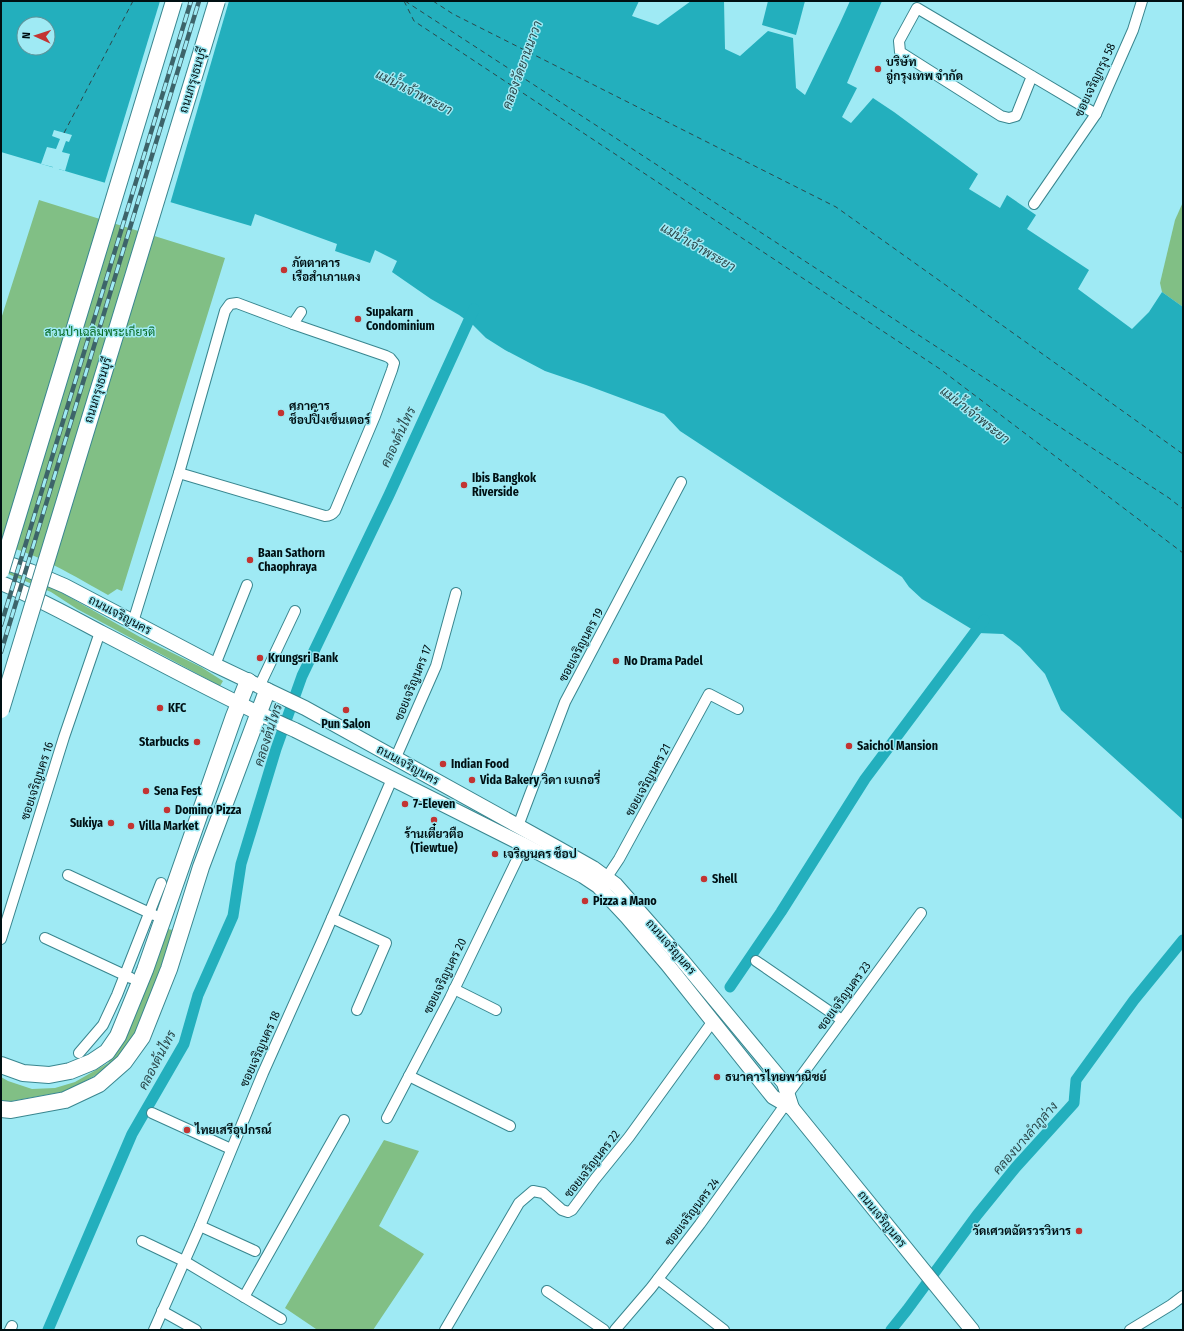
<svg xmlns="http://www.w3.org/2000/svg" width="1184" height="1331" viewBox="0 0 1184 1331" font-family="'Fira Sans Condensed',Sarabun,sans-serif">
	<rect width="100%" height="100%" fill="#9feaf4"/>
	<g fill="#81bf85">
		<path d="M39,200l186,58 -103,333 -5,-2 -9,6c-32,-18 -71,-42 -107,-50v-226z"/>
		<polygon points="1183,202 1183,307 1162,292 1160,283 1175,220"/>
		<polygon points="10,569 48,585 140,637 201,667 223,681 220,686 77,609 51,592 6,573"/>
		<polygon points="168,929 173,930 173,936 133,1041 107,1069 67,1091 1,1103 1,1077 8,1081 32,1089 55,1088 75,1082 108,1063 124,1041"/>
		<polygon points="384,1140 419,1151 379,1226 424,1254 373,1330 316,1330 316,1329 285,1308"/>
	</g>
	<g fill="#23afbd" fill-rule="evenodd">
		<path d="M1,1h638l-7,15 26,9 33,-24h33l1,48 15,7 28,-25 25,7 3,50 9,7 35,-72 10,-22h32l-35,82 10,5 -15,29 9,6 22,-25 21,14 84,62 -9,15 31,19 7,-13 29,20 -9,14 62,41 -11,19 54,40 17,-17 13,-20 21,15v513l-122,-110 -16,-36 -25,-27 -17,-13 -25,-1 -56,-34 -13,-12 -7,-10 -222,-146 -16,-17 -78,-29 -41,-14 -40,-21 -19,-12 -13,-13 -14,-10 -28,-16 -39,-27 5,-11 -22,-11 -5,13 -35,-12 2,-7 -82,-30 -4,12 -250,-74zM24,24h24v24h-24z"/>
		<polygon points="768,1 805,1 796,35 762,25"/>
	</g>
	<g fill="#9feaf4">
		<polygon points="160,1 229,1 170,204 104,185"/>
		<polygon points="54,130 72,135 69,142 66,141 62,152 70,154 65,171 59,169 58,171 52,170 53,167 41,164 47,147 56,149 60,139 52,136"/>
	</g>
	<g fill="none" stroke-linecap="round" stroke-linejoin="round">
		<g stroke="#23afbd" stroke-width="11">
			<polyline points="730,987 781,912 865,779 984,620"/>
			<polyline points="48,1330 132,1134 184,1044 198,995 233,916 241,864 276,749 302,676 389,495 474,309"/>
			<polyline points="891,1330 907,1310 977,1215 1016,1167 1074,1103 1076,1080 1134,1000 1183,940"/>
		</g>
		<g stroke="#2c484b" stroke-width="1" stroke-dasharray="5 4" stroke-linecap="butt">
			<polyline points="404,1 414,21 940,369 1183,553"/>
			<polyline points="405,1 1169,498 1183,509"/>
			<polyline points="433,1 453,14 836,207 1183,454"/>
			<polyline points="64,133 133,1"/>
		</g>
		<g stroke="#39868f" stroke-width="12">
			<g id="street">
				<polyline points="1032,76 1016,116 1009,118 1001,116 900,52 899,41 917,8 1096,114"/>
				<polyline points="1034,204 1096,114 1133,30 1142,1"/>
				<polyline points="179,473 225,311 230,304 237,303 293,324 301,312"/>
				<path d="M133,622l46,-149 146,43c5,0 7,-1 10,-5l40,-95 17,-46 2,-7 -4,-5 -4,-2 -93,-32"/>
				<polyline points="215,665 247,585"/>
				<polyline points="259,687 295,611"/>
				<polyline points="396,757 436,666 456,593"/>
				<polyline points="518,826 565,702 681,482"/>
				<polyline points="68,875 154,915"/>
				<polyline points="607,877 619,859 709,694 738,709"/>
				<polyline points="332,918 386,943 357,1010"/>
				<polyline points="45,938 131,978"/>
				<polyline points="1,939 64,737 100,632"/>
				<polyline points="756,961 842,1020"/>
				<polyline points="454,989 496,1010"/>
				<polyline points="79,1053 103,1025 117,995 161,883"/>
				<polyline points="409,1076 510,1126"/>
				<polyline points="788,1094 921,913"/>
				<polyline points="152,1113 231,1149"/>
				<polyline points="387,1118 450,998 524,845"/>
				<polyline points="200,1226 255,1251"/>
				<polyline points="142,1241 184,1261 281,1319"/>
				<polyline points="658,1279 724,1330"/>
				<polyline points="547,1291 604,1330"/>
				<polyline points="244,1297 344,1120"/>
				<polyline points="162,1311 196,1330"/>
				<polyline points="10,1330 12,1326"/>
				<polyline points="154,1330 200,1226 263,1073 322,941 392,779"/>
				<polyline points="445,1330 519,1203 533,1191 543,1193 562,1210 568,1212 572,1210 595,1179 629,1137 713,1021"/>
				<polyline points="615,1330 651,1288 700,1224 785,1105"/>
				<polyline points="1130,1330 1171,1305 1183,1296"/>
			</g>
		</g>
		<g stroke="#39868f" stroke-width="16">
			<g id="secondary">
				<polyline points="1,561 30,571 65,586 215,665 305,708 556,847 593,868 616,885 682,960 784,1083 792,1108"/>
				<path d="M1,583c35,14 67,32 101,50 64,33 127,68 193,97l229,115 59,31 15,10 29,31 40,47 106,133 19,11 180,222"/>
			</g>
		</g>
		<g stroke="#39868f" stroke-width="18">
			<g id="primary">
				<polyline points="1,1065 23,1073 49,1075 70,1071 92,1062 107,1052 118,1036 145,970 234,716 248,681"/>
				<polyline points="1,1109 11,1110 65,1100 99,1084 124,1062 142,1037 169,969 201,867 267,691"/>
			</g>
		</g>
		<use href="#street" stroke="#fff" stroke-width="10"/>
		<use href="#secondary" stroke="#fff" stroke-width="14"/>
		<use href="#primary" stroke="#fff" stroke-width="16"/>
		<g stroke="#3d646a" stroke-width="4.5">
			<g id="rail">
				<polyline points="1,625 191,1"/>
				<polyline points="1,652 199,1"/>
			</g>
		</g>
		<use href="#rail" stroke="#9feaf4" stroke-width="3" stroke-dasharray="9" stroke-linecap="butt"/>
		<g stroke="#39868f" stroke-width="18" stroke-linecap="butt">
			<g id="primary-bridge">
				<polyline points="1,571 174,1"/>
				<polyline points="1,710 217,1"/>
			</g>
		</g>
		<use href="#primary-bridge" stroke="#fff" stroke-width="16"/>
	</g>
	<g fill="#c33432" stroke="#9feaf4" stroke-width="1.5">
		<circle cx="878" cy="69" r="4"/>
		<circle cx="284" cy="270" r="4"/>
		<circle cx="358" cy="319" r="4"/>
		<circle cx="281" cy="413" r="4"/>
		<circle cx="464" cy="485" r="4"/>
		<circle cx="250" cy="560" r="4"/>
		<circle cx="260" cy="658" r="4"/>
		<circle cx="616" cy="661" r="4"/>
		<circle cx="160" cy="708" r="4"/>
		<circle cx="346" cy="710" r="4"/>
		<circle cx="197" cy="742" r="4"/>
		<circle cx="849" cy="746" r="4"/>
		<circle cx="443" cy="764" r="4"/>
		<circle cx="472" cy="780" r="4"/>
		<circle cx="146" cy="791" r="4"/>
		<circle cx="405" cy="804" r="4"/>
		<circle cx="167" cy="810" r="4"/>
		<circle cx="434" cy="820" r="4"/>
		<circle cx="111" cy="823" r="4"/>
		<circle cx="131" cy="826" r="4"/>
		<circle cx="495" cy="854" r="4"/>
		<circle cx="704" cy="879" r="4"/>
		<circle cx="585" cy="901" r="4"/>
		<circle cx="717" cy="1077" r="4"/>
		<circle cx="187" cy="1130" r="4"/>
		<circle cx="1079" cy="1231" r="4"/>
	</g>
	<g text-anchor="middle" dominant-baseline="central" stroke-width="3" stroke-linejoin="round" paint-order="stroke">
		<g font-size="12" font-weight="bold" fill="#001013" stroke="#9feaf4" text-anchor="start">
			<text x="886" y="62">บริษัท<tspan x="886" dy="14">อู่กรุงเทพ จำกัด</tspan></text>
			<text x="292" y="263">ภัตตาคาร<tspan x="292" dy="14">เรือสำเภาแดง</tspan></text>
			<text x="366" y="312">Supakarn<tspan x="366" dy="14">Condominium</tspan></text>
			<text x="289" y="406">ศุภาคาร<tspan x="289" dy="14">ช็อปปิ้งเซ็นเตอร์</tspan></text>
			<text x="472" y="478">Ibis Bangkok<tspan x="472" dy="14">Riverside</tspan></text>
			<text x="258" y="553">Baan Sathorn<tspan x="258" dy="14">Chaophraya</tspan></text>
			<text x="268" y="658">Krungsri Bank</text>
			<text x="624" y="661">No Drama Padel</text>
			<text x="168" y="708">KFC</text>
			<text x="346" y="724" text-anchor="middle">Pun Salon</text>
			<text x="189" y="742" text-anchor="end">Starbucks</text>
			<text x="857" y="746">Saichol Mansion</text>
			<text x="451" y="764">Indian Food</text>
			<text x="480" y="780">Vida Bakery วิดา เบเกอรี่</text>
			<text x="154" y="791">Sena Fest</text>
			<text x="413" y="804">7-Eleven</text>
			<text x="175" y="810">Domino Pizza</text>
			<text x="103" y="823" text-anchor="end">Sukiya</text>
			<text x="139" y="826">Villa Market</text>
			<text x="434" y="834" text-anchor="middle">ร้านเตี๋ยวตือ<tspan x="434" dy="14">(Tiewtue)</tspan></text>
			<text x="503" y="854">เจริญนคร ช็อป</text>
			<text x="712" y="879">Shell</text>
			<text x="593" y="901">Pizza a Mano</text>
			<text x="725" y="1077">ธนาคารไทยพาณิชย์</text>
			<text x="195" y="1130">ไทยเสรีอุปกรณ์</text>
			<text x="1071" y="1231" text-anchor="end">วัดเศวตฉัตรวรวิหาร</text>
		</g>
		<g font-size="12" fill="#001013" stroke="#9feaf4">
			<text transform="translate(193 80) rotate(-73)">ถนนกรุงธนบุรี</text>
			<text transform="translate(1095 80) rotate(-65)">ซอยเจริญกรุง 58</text>
			<text transform="translate(98 390) rotate(-73)">ถนนกรุงธนบุรี</text>
			<text transform="translate(120 615) rotate(28)">ถนนเจริญนคร</text>
			<text transform="translate(581 645) rotate(-62)">ซอยเจริญนคร 19</text>
			<text transform="translate(413 683) rotate(-68)">ซอยเจริญนคร 17</text>
			<text transform="translate(408 765) rotate(29)">ถนนเจริญนคร</text>
			<text transform="translate(648 780) rotate(-61)">ซอยเจริญนคร 21</text>
			<text transform="translate(37 781) rotate(-72)">ซอยเจริญนคร 16</text>
			<text transform="translate(671 947) rotate(49)">ถนนเจริญนคร</text>
			<text transform="translate(445 976) rotate(-64)">ซอยเจริญนคร 20</text>
			<text transform="translate(844 996) rotate(-54)">ซอยเจริญนคร 23</text>
			<text transform="translate(260 1049) rotate(-66)">ซอยเจริญนคร 18</text>
			<text transform="translate(592 1164) rotate(-52)">ซอยเจริญนคร 22</text>
			<text transform="translate(692 1212) rotate(-53)">ซอยเจริญนคร 24</text>
			<text transform="translate(882 1219) rotate(51)">ถนนเจริญนคร</text>
		</g>
		<g font-size="12" fill="#066921" stroke="#9feaf4">
			<text x="100" y="332">สวนป่าเฉลิมพระเกียรติ</text>
		</g>
		<g font-size="13" font-style="italic" fill="#2c484b" stroke="#9feaf4">
			<text transform="translate(522 65) rotate(-70)">คลองวัดยานนาวา</text>
			<text transform="translate(414 92) rotate(27)">แม่น้ำเจ้าพระยา</text>
			<text transform="translate(698 247) rotate(30)">แม่น้ำเจ้าพระยา</text>
			<text transform="translate(975 415) rotate(38)">แม่น้ำเจ้าพระยา</text>
			<text transform="translate(398 437) rotate(-65)">คลองต้นไทร</text>
			<text transform="translate(268 735) rotate(-72)">คลองต้นไทร</text>
			<text transform="translate(157 1060) rotate(-62)">คลองต้นไทร</text>
			<text transform="translate(1025 1138) rotate(-49)">คลองบางลำภูล่าง</text>
		</g>
	</g>
	<rect width="1184" height="1331" fill="none" stroke="#001013" stroke-width="4"/>
	<g transform="translate(36 36) rotate(273)"><circle r="19" fill="#9feaf4" stroke="#5f939a"/>
	<path d="M0-3L7 15L0 10L-7 15Z" fill="#c33432"/>
	<text y="-6" font-size="11" font-weight="bold" text-anchor="middle" fill="#001013">N</text>
	</g>
</svg>
